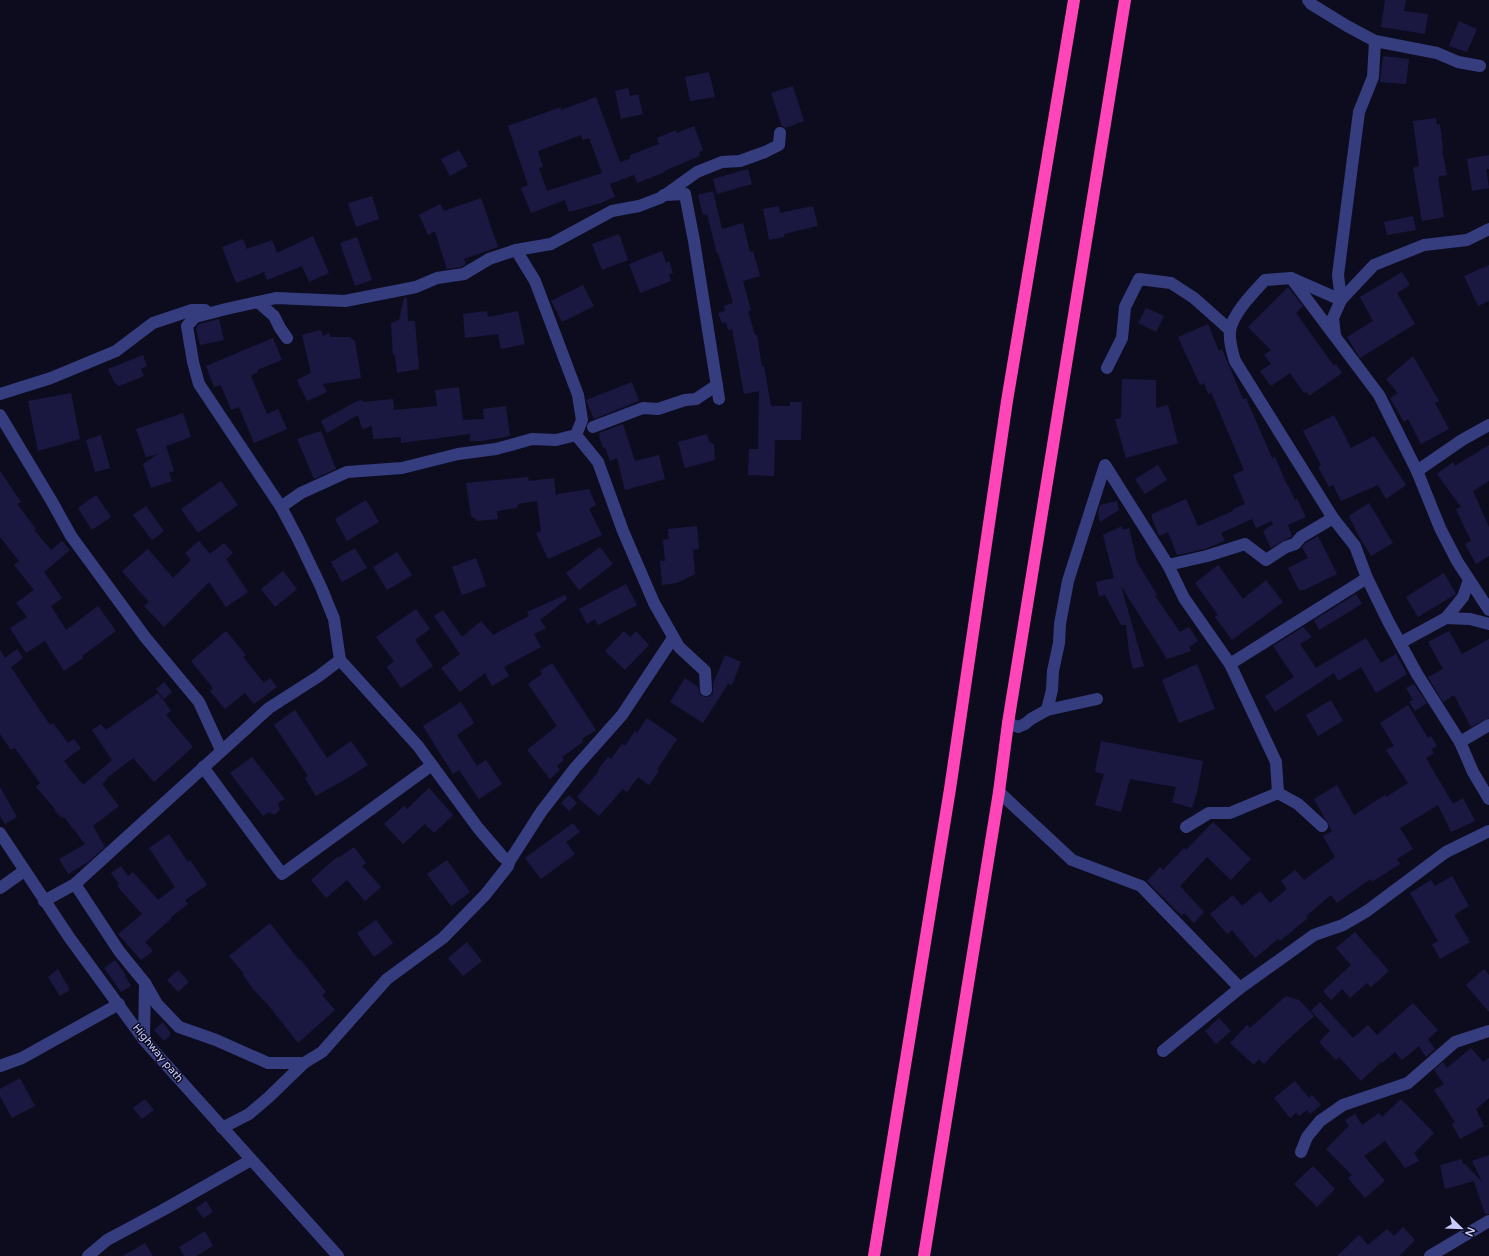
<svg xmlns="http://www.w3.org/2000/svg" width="1489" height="1256" viewBox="0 0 1489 1256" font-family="'Varela Round',sans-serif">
	<rect width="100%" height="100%" fill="#0d0c1f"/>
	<g fill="#1a1841" fill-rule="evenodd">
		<polygon points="1385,0 1406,0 1404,11 1428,14 1425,34 1381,27"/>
		<polygon points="1459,21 1477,29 1467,52 1449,46"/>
		<polygon points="1383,56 1409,59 1406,84 1380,82"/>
		<polygon points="709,72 715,97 690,101 685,77"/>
		<polygon points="793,86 804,121 785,128 782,126 771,93"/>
		<polygon points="628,88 630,96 638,94 643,114 621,119 615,91"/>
		<path d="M596,97l24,65 10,-3v-4l29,-11 -2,-6 19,-8 1,3 17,-7 9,24 -4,2 1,4 -36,15 1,1 -28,11 -3,-8 -24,9 5,13 -14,6 -32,9 -4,-12 -34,13 -10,-25 7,-3 -20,-59 53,-19v3zM581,135l2,5 6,-2 13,35 -55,18 -8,-23 4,-1 -5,-16z"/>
		<polygon points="1436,118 1437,125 1440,124 1443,149 1442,150 1447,175 1438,177 1444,217 1422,221 1413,168 1419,166 1413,121"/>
		<polygon points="459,150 468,166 450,176 441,159"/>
		<polygon points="1489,155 1489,169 1486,169 1489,188 1472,191 1467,159"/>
		<polygon points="748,169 752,184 717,194 713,179"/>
		<polygon points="713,191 722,229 743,223 750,252 753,251 760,276 743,281 751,310 748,311 755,335 757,335 762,367 764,366 771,406 790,406 790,402 802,402 801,440 775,440 774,476 748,475 749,449 758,449 759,391 744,394 732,329 728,330 726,322 722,323 718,313 725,311 724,306 733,303 718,253 717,254 707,214 703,215 698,195"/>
		<polygon points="372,196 379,219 356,227 348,203"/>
		<polygon points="481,198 498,247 464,259 466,264 461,267 447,269 435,231 428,235 419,215 440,204 444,211"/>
		<polygon points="779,206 780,213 813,206 818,226 784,234 784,237 769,240 763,209"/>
		<polygon points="1413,216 1416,230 1387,235 1384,222"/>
		<polygon points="619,234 628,260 602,270 592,244"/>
		<polygon points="313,236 329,273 309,282 302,266 267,280 264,272 236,283 222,247 243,239 247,249 272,240 277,253"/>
		<polygon points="357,237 372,280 355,286 340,243"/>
		<polygon points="662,251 666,263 669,261 673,273 669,274 671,281 640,293 629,264"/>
		<polygon points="1489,265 1489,301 1478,306 1464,276"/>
		<polygon points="1402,272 1410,285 1397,293 1415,324 1360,358 1347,337 1373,321 1360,297"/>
		<polygon points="583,285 594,306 562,322 551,301"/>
		<polygon points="1288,287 1303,306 1296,313 1334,366 1336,364 1342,373 1309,396 1307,392 1304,393 1290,373 1271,386 1260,371 1271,364 1264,355 1271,350 1248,327"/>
		<polygon points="404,298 407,298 408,321 415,321 419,369 397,373 395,355 393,355 391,323 399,320"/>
		<polygon points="1146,308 1164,316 1156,332 1138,323"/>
		<polygon points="487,311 488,317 518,311 525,344 501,349 498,334 465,338 463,314"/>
		<polygon points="219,319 224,340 200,345 196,328 199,324"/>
		<polygon points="1208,324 1219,351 1222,349 1243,399 1246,398 1272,458 1275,457 1287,485 1288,485 1295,500 1297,499 1306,517 1288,525 1292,536 1271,548 1263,531 1273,524 1272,521 1256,528 1252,519 1221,533 1225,541 1205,549 1177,555 1168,532 1159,536 1152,518 1152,514 1186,499 1198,526 1233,511 1233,509 1245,504 1233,475 1244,470 1211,392 1208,394 1204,383 1200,385 1178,337"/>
		<polygon points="321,330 323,336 329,333 331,337 349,337 355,341 361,378 323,384 327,392 307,401 297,380 311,373 302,335"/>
		<polygon points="273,338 282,360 257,370 258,372 251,376 267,414 278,409 287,429 254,443 239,407 231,410 221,385 214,387 206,366"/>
		<polygon points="143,355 147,366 141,369 144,376 119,386 114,382 108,369"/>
		<polygon points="1413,356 1439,401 1435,403 1449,429 1421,444 1408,419 1404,422 1390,398 1398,393 1386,379"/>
		<polygon points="1122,379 1156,380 1156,408 1168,405 1178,443 1126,458 1115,419 1121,418"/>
		<polygon points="632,382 639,401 594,419 586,400"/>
		<polygon points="459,387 463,420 484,419 483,409 506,406 510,436 482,441 470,441 470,434 401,443 401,437 373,439 372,426 362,429 358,415 327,433 321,421 355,402 362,400 363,402 393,399 394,410 437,406 435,390"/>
		<polygon points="71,393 80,439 38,451 28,401"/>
		<polygon points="183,413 191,437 166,446 174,471 169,473 172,481 151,488 143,464 158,454 146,457 136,429"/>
		<polygon points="1334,415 1351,448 1374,436 1406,485 1386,499 1378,485 1341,501 1333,485 1329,487 1318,467 1321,465 1303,431"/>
		<polygon points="623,424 635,461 659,455 665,479 625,490 617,458 610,461 605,447 603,448 599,436 600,436 599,433"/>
		<polygon points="321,431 336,469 314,479 297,439"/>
		<polygon points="707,434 709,442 714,444 715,460 685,468 678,442"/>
		<polygon points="101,435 110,468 95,472 86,440"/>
		<polygon points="1489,445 1489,481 1473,491 1489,527 1489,556 1476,564 1465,544 1471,541 1456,509 1461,507 1437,474 1453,462 1455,466"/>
		<polygon points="1158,465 1167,480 1145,494 1135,479"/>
		<polygon points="0,471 21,502 17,504 36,529 34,530 51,550 62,541 70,550 44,572 62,598 51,606 66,630 98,606 116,631 82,656 83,658 64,671 45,641 26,653 10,628 27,617 16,603 34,590 14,565 19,561 0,537"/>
		<polygon points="528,477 529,481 554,478 556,496 558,494 589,489 596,505 589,509 602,535 548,559 536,533 541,531 537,501 518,504 517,508 497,511 498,519 478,521 471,516 466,483"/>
		<polygon points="221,481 238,505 198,533 181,509"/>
		<polygon points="96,495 111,517 92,530 78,508"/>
		<polygon points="366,500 379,522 347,541 335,519"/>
		<polygon points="1117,501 1119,510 1100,522 1098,512 1100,505"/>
		<polygon points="1369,503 1393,543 1371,556 1357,533 1349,516"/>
		<polygon points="146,506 164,531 152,540 133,515"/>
		<polygon points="697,526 699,549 693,550 695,574 677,583 662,585 660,561 665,561 663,540 669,539 668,529"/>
		<polygon points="1122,526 1123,530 1129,528 1137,562 1157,595 1155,596 1180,632 1189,627 1198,641 1189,647 1191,651 1167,659 1121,586 1144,666 1133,669 1129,652 1126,625 1121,625 1105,595 1099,596 1096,582 1114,578 1103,535"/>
		<polygon points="1318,536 1337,574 1304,590 1299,590 1288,568 1308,558 1302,547 1306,543"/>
		<polygon points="199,541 210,554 224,543 233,553 226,559 248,592 226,607 209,582 164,627 144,606 149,602 122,571 148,549 173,578 191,560 185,553"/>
		<polygon points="600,547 613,564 579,590 566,573"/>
		<polygon points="355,548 367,568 342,582 331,562"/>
		<polygon points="397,552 412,575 387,590 373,567"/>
		<polygon points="476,558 486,586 462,595 452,567"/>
		<polygon points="1218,565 1243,599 1266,580 1283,602 1232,640 1215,617 1218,615 1195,583"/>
		<polygon points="283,571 297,589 275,607 261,589"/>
		<polygon points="1444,573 1456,594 1418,617 1406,597"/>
		<polygon points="626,584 637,605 598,625 595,619 587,624 579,609"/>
		<polygon points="1356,594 1362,604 1319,630 1314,620"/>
		<polygon points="565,595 567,599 540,620 546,628 534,634 541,647 504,667 509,676 492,686 485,673 460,692 441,668 460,654 434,616 443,610 462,637 481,621 493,635 529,616 527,612"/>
		<polygon points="416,609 430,629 415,640 433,666 401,688 387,667 394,661 376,637"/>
		<polygon points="1303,627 1312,637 1300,644 1316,668 1366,638 1381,663 1396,654 1407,674 1376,693 1361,667 1338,681 1334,673 1275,712 1265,696 1294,677 1273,646"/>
		<polygon points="226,631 246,655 243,657 264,683 270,678 277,687 254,704 245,693 225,709 210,691 213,688 191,661"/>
		<polygon points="624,631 630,637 636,631 649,645 625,670 605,651"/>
		<polygon points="1449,631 1462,654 1489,639 1489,718 1471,727 1454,695 1443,702 1428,677 1443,669 1428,642"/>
		<polygon points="17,649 23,658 11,667 26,690 50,725 53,723 68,743 74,739 81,748 64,761 83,785 112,760 92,730 101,724 106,730 158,693 171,711 166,715 193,747 154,782 133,758 107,778 107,779 102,784 119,806 93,826 105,847 88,862 68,874 59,859 85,844 64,817 62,818 54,810 55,809 36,787 40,783 15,748 11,750 0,734 0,650 5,658"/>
		<polygon points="725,655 741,662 732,685 728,684 703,723 670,702 685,678 698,687 700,694 702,696 707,697 710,696 713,693 713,684"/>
		<polygon points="552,663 596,730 582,739 583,742 562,757 564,760 557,766 560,770 550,779 527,750 557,726 528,684 542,674 540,671"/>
		<polygon points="1197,664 1215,709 1179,723 1162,680"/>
		<polygon points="164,682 172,692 164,699 156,689"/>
		<polygon points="1414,684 1427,703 1415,711 1409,702 1413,700 1406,688"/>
		<polygon points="1331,700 1343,721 1318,736 1306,715"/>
		<polygon points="461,702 474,723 457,735 477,766 486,760 502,784 479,799 459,770 453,774 423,726"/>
		<polygon points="1408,705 1428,738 1431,736 1437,746 1431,749 1434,753 1426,758 1453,804 1463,798 1475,821 1451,832 1438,805 1400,828 1413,849 1397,859 1400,864 1372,882 1370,879 1337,903 1331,895 1306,916 1308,918 1280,941 1278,939 1255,958 1232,930 1227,934 1210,914 1233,895 1242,906 1260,891 1270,903 1287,889 1281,881 1295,870 1304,880 1335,857 1323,836 1332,831 1314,799 1337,785 1354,815 1385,795 1386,797 1408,783 1386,750 1394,746 1380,723"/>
		<polygon points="295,710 327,758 351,741 368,765 346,779 316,796 305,778 308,776 274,725"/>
		<polygon points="647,718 677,739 657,770 659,771 649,785 638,777 627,792 623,789 599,816 577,797 599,771 598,770 608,757 611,759 622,744 625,746 635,731 637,733"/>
		<polygon points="1101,741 1203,761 1197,792 1192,808 1172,802 1176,787 1130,779 1121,812 1095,805 1104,774 1095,772"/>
		<polygon points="252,757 285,799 278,803 280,810 274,815 269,812 263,816 230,773"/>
		<polygon points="0,787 17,817 5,824 0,816"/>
		<polygon points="429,788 453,815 434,833 425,824 403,844 384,824 404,806 407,809"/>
		<polygon points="569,795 577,803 569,811 561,803"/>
		<polygon points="1213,822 1251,859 1231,880 1207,857 1180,886 1204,912 1194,923 1184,913 1182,916 1147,881 1160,867 1163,870 1184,848 1186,850"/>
		<polygon points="573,823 580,832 566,842 575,854 541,879 525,858"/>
		<polygon points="169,834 188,862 190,860 207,885 185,900 188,904 171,917 172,918 145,942 153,951 141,960 118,934 142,914 117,886 119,884 111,873 121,866 128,876 133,872 158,900 175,887 149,848"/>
		<polygon points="354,847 366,863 362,866 381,887 365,901 347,880 326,898 311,880 337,857 338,858"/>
		<polygon points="447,860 470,892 451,906 427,874"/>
		<polygon points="1452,876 1469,906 1454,915 1470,942 1440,959 1432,944 1438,941 1410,893 1431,880 1435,886"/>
		<polygon points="376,920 393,943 374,957 357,933"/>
		<polygon points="270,923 299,960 300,959 326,992 322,995 335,1010 298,1043 269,1006 253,989 243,975 244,974 229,956"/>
		<polygon points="1355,932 1389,971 1371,987 1367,983 1350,998 1342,989 1331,1000 1323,991 1351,965 1336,948"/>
		<polygon points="467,942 482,961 463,976 448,958"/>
		<polygon points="115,960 126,975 125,976 131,986 121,992 104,968"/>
		<polygon points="58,969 70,990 60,996 48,977"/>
		<polygon points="1484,969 1489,975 1489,1012 1466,985"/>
		<polygon points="178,970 189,982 178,992 167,980"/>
		<polygon points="1286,996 1299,1000 1314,1016 1281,1046 1264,1064 1259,1059 1254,1065 1230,1043 1247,1025 1250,1028"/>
		<polygon points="1320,1002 1353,1038 1368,1025 1377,1035 1413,1003 1438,1030 1428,1039 1435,1049 1426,1057 1419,1046 1402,1060 1395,1052 1382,1063 1381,1062 1361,1081 1339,1057 1336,1060 1319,1042 1330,1031 1311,1011"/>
		<polygon points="1219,1018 1231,1031 1216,1044 1205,1031"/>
		<polygon points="163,1022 170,1032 170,1036 164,1041 154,1030"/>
		<polygon points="1471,1048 1483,1062 1489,1058 1489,1098 1476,1109 1484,1126 1460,1139 1452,1124 1455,1122 1434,1090 1444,1084 1434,1070 1443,1062 1447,1068"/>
		<polygon points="20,1078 35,1106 12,1118 0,1096 0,1089"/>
		<polygon points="1295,1081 1309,1098 1312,1095 1321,1105 1310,1114 1307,1110 1299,1116 1296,1113 1290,1118 1274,1098"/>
		<polygon points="145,1099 154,1110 142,1119 133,1108"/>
		<polygon points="1401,1099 1434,1133 1414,1153 1419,1161 1405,1168 1385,1141 1364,1156 1385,1181 1365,1198 1348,1178 1352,1175 1326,1149 1349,1126 1345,1120 1355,1114 1362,1125 1379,1113 1382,1117"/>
		<polygon points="1489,1155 1489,1214 1485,1214 1474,1181 1445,1189 1440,1165 1462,1159 1463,1164 1465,1164 1483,1183 1472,1161"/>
		<polygon points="1313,1166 1335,1189 1317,1207 1294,1184"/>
		<polygon points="206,1201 213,1212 203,1218 196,1208"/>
		<polygon points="1403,1227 1415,1240 1399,1256 1337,1256 1359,1235 1368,1245 1387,1229 1394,1236"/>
		<polygon points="205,1231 213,1246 196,1256 184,1256 179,1247"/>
		<polygon points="145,1243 153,1256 123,1256"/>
	</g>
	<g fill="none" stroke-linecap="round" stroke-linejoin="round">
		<g stroke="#363d7f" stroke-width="12">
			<polyline points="1308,0 1311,4 1347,26 1375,41 1437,53 1458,62 1480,66"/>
			<polyline points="665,195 697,172 722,162 740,161 765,152 779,145 780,133"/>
			<polyline points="1489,229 1467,240 1424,245 1374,265 1341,300 1291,278 1379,395 1417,471 1440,528 1457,561 1489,610"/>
			<path d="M1291,278l-26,2c-11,12 -33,34 -35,51 -1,10 2,20 5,30l98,157 22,28 12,32 21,43 29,53 43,68 13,30 16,27"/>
			<polyline points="258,302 274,316 280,328 287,338"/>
			<polyline points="1335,336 1333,318 1341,300 1338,275 1352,166 1359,112 1373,77 1375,41"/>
			<polyline points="1107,368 1122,338 1125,307 1139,279 1171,283 1194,298 1230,330"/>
			<polyline points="0,394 51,378 116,351 153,323 192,310 205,310"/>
			<polyline points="0,415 51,500 71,536 145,637 199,702 221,750"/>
			<polyline points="593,427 643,408 658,409 685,400 696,399 717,385"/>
			<polyline points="576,435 598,462 623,531 654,603 679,647 705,671 706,690"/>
			<polyline points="1417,471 1462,440 1489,425"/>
			<polyline points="281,507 301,493 347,472 402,468 458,454 496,449 532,439 556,440 576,435 582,420 578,395 535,281 516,250"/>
			<polyline points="1333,518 1301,537 1295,544 1286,547 1266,560 1245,544 1207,556 1168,565 1184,598 1230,664 1367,578"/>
			<polyline points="1446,618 1470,619 1489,624"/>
			<polyline points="1400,643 1446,618 1463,597 1469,580"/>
			<polyline points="1230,664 1276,762 1278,793 1298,804 1322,826"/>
			<polyline points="1047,710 1097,699"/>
			<polyline points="1008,723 1018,727 1025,724 1031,719 1047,710 1052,690 1053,671 1059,643 1060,624 1068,581 1105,465 1168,565"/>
			<polyline points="1460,742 1489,725"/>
			<polyline points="203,767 282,874 432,765"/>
			<polyline points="999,792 1072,860 1141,886 1240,988 1314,935 1343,925 1367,911 1446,852 1489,831"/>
			<polyline points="1186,827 1209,813 1230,813 1278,793"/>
			<polyline points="0,833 69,937 144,1040 338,1256"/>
			<polyline points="509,862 541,812 575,768 622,715 673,638"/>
			<polyline points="75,884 119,951 145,983 144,1040"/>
			<polyline points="0,888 24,871"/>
			<polyline points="44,901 75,884 269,708 319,676 340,660 334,619 321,587 298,539 281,507 199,384 193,362 187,326 195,317 226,309 276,298 345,301 416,287 437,278 464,274 489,259 516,250 551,244 612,211 639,206 660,198 664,195 685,194 694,241 719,399"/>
			<polyline points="145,983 157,1004 179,1027 216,1040 268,1063 304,1063"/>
			<polyline points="1163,1051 1240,988"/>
			<polyline points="0,1066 22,1058 119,1004"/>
			<polyline points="222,1128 249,1114 269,1097 304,1063 322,1052 387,979 443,938 485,895 508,866 509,862 502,856 478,828 418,746 340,660"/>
			<polyline points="1301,1152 1307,1137 1320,1121 1343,1105 1408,1083 1455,1042 1489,1031"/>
			<polyline points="88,1256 107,1240 163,1210 251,1160"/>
			<polyline points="1430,1256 1489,1221"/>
		</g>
		<g stroke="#ff45b7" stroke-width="12">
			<polyline points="874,1256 950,789 1007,401 1074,0"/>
			<polyline points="924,1256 999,792 1008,723 1125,0"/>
		</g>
	</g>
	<g text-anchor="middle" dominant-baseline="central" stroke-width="3" stroke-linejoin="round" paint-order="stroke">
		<g font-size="11" fill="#cacbff" stroke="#0d0c1f">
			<text transform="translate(158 1053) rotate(50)">Highway path</text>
		</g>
	</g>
	<g transform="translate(1461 1228) rotate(113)" stroke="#0d0c1f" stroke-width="3" paint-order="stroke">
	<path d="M0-3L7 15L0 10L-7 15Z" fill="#cacbff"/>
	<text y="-6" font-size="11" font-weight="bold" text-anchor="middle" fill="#cacbff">N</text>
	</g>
</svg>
